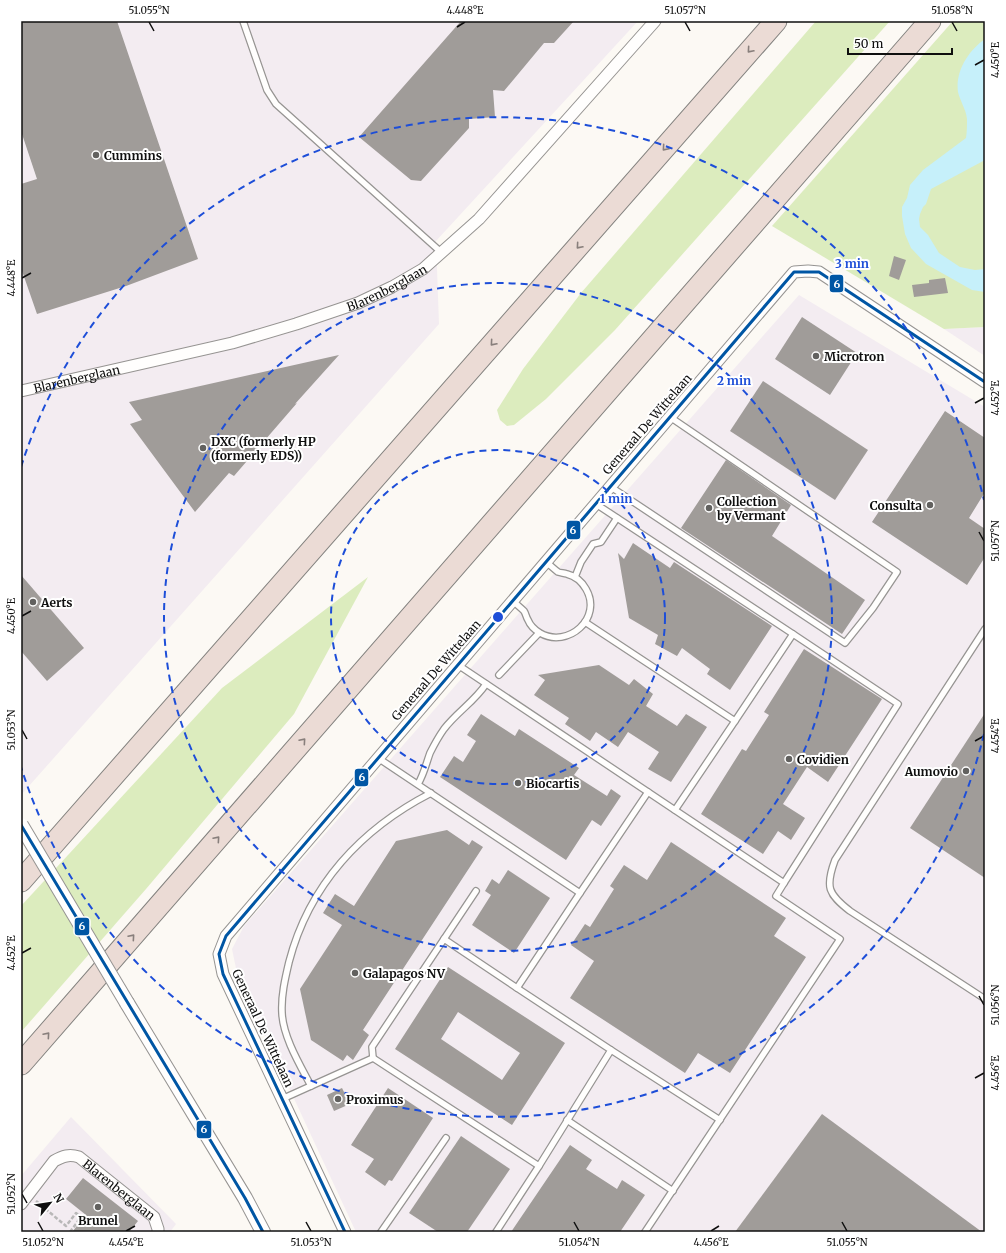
<svg xmlns="http://www.w3.org/2000/svg" width="1006" height="1253" viewBox="0 0 1006 1253" font-family="Merriweather,serif">
	<rect width="100%" height="100%" fill="#fcf9f4"/>
	<g fill="#f3ecf1">
		<polygon points="21,21 638,21 436,241 439,324 21,795"/>
		<polygon points="799,295 985,407 985,1232 356,1232 238,978 232,949 244,926"/>
		<polygon points="985,327 985,356 944,329"/>
		<polygon points="71,1117 176,1224 170,1232 21,1232 21,1176"/>
	</g>
	<g fill="#dcecbe">
		<polygon points="816,21 890,21 615,330 546,399 514,425 507,426 500,420 497,410 523,369 581,293"/>
		<polygon points="953,21 985,21 985,327 944,329 772,226"/>
		<polygon points="368,577 294,714 146,889 21,1032 21,906 222,688"/>
	</g>
	<path fill="#c6f0fa" d="M985,39v121l-54,29 -5,15 -3,3 -3,7 -1,5 1,8 8,8 11,18 21,14 15,3 10,-1v23l-13,-2 -46,-26 -15,-16 -6,-14 -3,-18v-9l5,-9 3,-13 13,-15 43,-32c1,-6 1,-13 1,-19 -1,-10 -7,-18 -9,-27 -3,-21 11,-42 27,-53z"/>
	<g fill="#a09c99" fill-rule="evenodd">
		<polygon points="21,21 117,21 198,259 126,286 37,314 21,268 21,184 37,179 21,131"/>
		<polygon points="461,21 574,21 554,43 544,43 504,91 493,90 495,117 469,119 469,128 421,181 411,180 359,137"/>
		<polygon points="894,256 906,260 899,280 889,276"/>
		<polygon points="945,278 948,293 914,297 912,285 929,283 929,280"/>
		<polygon points="802,317 857,353 830,395 775,359"/>
		<polygon points="339,355 295,404 297,403 234,476 229,473 195,512 130,424 142,420 129,402"/>
		<polygon points="763,381 868,450 835,500 730,431"/>
		<polygon points="945,411 985,438 985,492 969,518 985,529 985,557 967,585 872,522"/>
		<polygon points="726,460 791,505 772,536 865,600 842,634 681,528"/>
		<polygon points="633,543 670,568 674,562 772,626 730,690 707,674 710,669 682,648 677,656 655,644 658,635 629,618 618,553 624,559"/>
		<polygon points="21,575 84,648 47,681 21,651"/>
		<polygon points="804,649 882,699 828,782 807,767 783,804 805,818 791,840 778,831 763,854 701,814 742,749 746,751 769,715 764,712"/>
		<polygon points="599,665 629,685 634,679 653,694 646,706 677,726 686,714 707,727 671,782 648,769 659,752 628,732 618,747 596,732 590,741 565,724 569,718 534,695 545,680 538,675"/>
		<polygon points="985,713 985,878 910,828"/>
		<polygon points="481,714 515,736 519,729 579,768 574,775 607,796 611,789 621,796 601,826 592,820 566,860 440,777 454,756 463,762 476,741 467,735"/>
		<polygon points="447,830 469,845 472,840 483,847 363,1030 369,1035 353,1060 347,1055 343,1061 311,1040 300,989 342,925 323,913 335,894 354,906 396,841"/>
		<polygon points="671,842 786,918 774,936 806,957 730,1073 698,1053 685,1073 570,998 594,961 571,945 585,924 590,927 614,889 610,886 624,865 647,880"/>
		<polygon points="508,870 550,898 514,953 472,925 491,895 485,891 492,879 499,884"/>
		<path d="M448,967l117,76 -53,82 -117,-76zM458,1012l62,41 -18,27 -61,-41z"/>
		<polygon points="342,1088 350,1104 334,1111 327,1095"/>
		<polygon points="388,1088 433,1118 392,1181 389,1180 385,1186 365,1172 374,1159 351,1145"/>
		<polygon points="822,1114 982,1232 735,1232"/>
		<polygon points="461,1136 510,1169 467,1232 438,1232 409,1213"/>
		<polygon points="570,1145 592,1160 586,1169 617,1189 622,1180 645,1195 620,1232 511,1232"/>
		<polygon points="83,1178 138,1221 129,1232 72,1232 86,1215 66,1199"/>
	</g>
	<g fill="none" stroke-linecap="round" stroke-linejoin="round">
		<g stroke="#969492" stroke-width="8">
			<g id="service">
				<polyline points="243,21 267,90 276,104 442,253"/>
				<polyline points="611,487 845,643 873,608 897,572 670,417"/>
				<polyline points="596,504 793,634 735,721"/>
				<polyline points="575,577 581,562 593,544 601,542 617,518"/>
				<path d="M513,601c3,3 8,7 11,10 2,3 2,6 4,9 2,5 7,10 12,13 28,16 63,-15 46,-44 -4,-7 -11,-13 -19,-15 -3,-1 -6,-1 -9,-2 -4,-3 -8,-7 -12,-10"/>
				<polyline points="585,622 735,721 675,810"/>
				<path d="M985,629l-150,231c-10,27 -7,34 15,51l135,88"/>
				<polyline points="458,665 784,883 776,896 840,939 645,1232"/>
				<polyline points="499,675 539,633"/>
				<polyline points="378,758 580,893 648,792"/>
				<path d="M418,784c6,-10 8,-20 12,-31 4,-8 9,-17 14,-24 13,-17 31,-28 42,-45"/>
				<polyline points="784,883 898,704 793,634"/>
				<polyline points="444,939 476,891"/>
				<polyline points="611,1050 720,1120"/>
				<polyline points="373,1058 372,1047 444,939 517,988 580,893"/>
				<path d="M311,1086c-11,-21 -28,-49 -29,-73 -1,-17 3,-34 7,-51 20,-77 72,-133 142,-169"/>
				<polyline points="282,1099 373,1058 539,1166 611,1050 517,988"/>
				<polyline points="567,1120 673,1191"/>
				<polyline points="381,1232 446,1138"/>
				<polyline points="496,1232 539,1166"/>
			</g>
		</g>
		<g stroke="#969492" stroke-width="13">
			<g id="minor">
				<path id="s1" d="M21,391l211,-48 64,-19 62,-21 34,-16 31,-18 56,-50 176,-198"/>
				<path id="s2" d="M21,1204l33,-43c9,-5 15,-7 25,-4l75,60 4,12v3"/>
				<polyline points="345,1232 223,974 219,954 226,936 794,272 808,271 819,272 985,382"/>
			</g>
		</g>
		<g stroke="#969492" stroke-width="16">
			<polyline id="tertiary" points="127,1003 245,1198 263,1232"/>
		</g>
		<g stroke="#83827f" stroke-width="23">
			<g id="motorway">
				<polyline points="21,881 776,21"/>
				<polyline points="21,1064 930,21"/>
			</g>
		</g>
		<g stroke="#b9b8b8" stroke-width="2.5" stroke-dasharray="4 2" stroke-linecap="butt">
			<polyline points="36,1201 66,1226 76,1213 83,1219"/>
			<polyline points="70,1232 81,1217"/>
		</g>
		<use href="#service" stroke="#fffefd" stroke-width="5.5"/>
		<use href="#minor" stroke="#fffefd" stroke-width="11"/>
		<use href="#tertiary" stroke="#fffefd" stroke-width="14"/>
		<use href="#motorway" stroke="#ebdbd5" stroke-width="21"/>
		<g stroke="#969492" stroke-width="16" stroke-linecap="butt">
			<polyline id="tertiary-bridge" points="21,825 127,1003"/>
		</g>
		<use href="#tertiary-bridge" stroke="#fffefd" stroke-width="14"/>
		<g stroke="#fff" stroke-width="6">
			<g id="bus-1">
				<polyline points="21,825 245,1198 263,1232"/>
				<polyline points="345,1232 223,974 219,954 226,936 794,272 819,272 985,382"/>
			</g>
		</g>
		<use href="#bus-1" stroke="#0056a4" stroke-width="3"/>
	</g>
	<defs><path id="oneway-chevron" d="M-2-3.5L2.5 0L-2 3.5" fill="none" stroke-width="1.6" stroke-linecap="round" stroke-linejoin="round"/></defs>
	<g stroke="#887f7c">
		<use href="#oneway-chevron" transform="translate(750 50) rotate(131)"/>
		<use href="#oneway-chevron" transform="translate(665 148) rotate(131)"/>
		<use href="#oneway-chevron" transform="translate(579 246) rotate(131)"/>
		<use href="#oneway-chevron" transform="translate(493 343) rotate(131)"/>
		<use href="#oneway-chevron" transform="translate(303 741) rotate(-49)"/>
		<use href="#oneway-chevron" transform="translate(217 839) rotate(-49)"/>
		<use href="#oneway-chevron" transform="translate(132 937) rotate(-49)"/>
		<use href="#oneway-chevron" transform="translate(47 1035) rotate(-49)"/>
	</g>
	<path fill="none" stroke="#0f0f0f" stroke-width="1.5" d="M149,22l5,9M685,22l5,9M952,22l5,9M457,27l8,-5M975,65l9,-5M22,278l9,-5M975,403l9,-5M979,532l5,9M22,616l9,-5M22,730l5,9M975,741l9,-5M22,953l9,-5M979,996l5,9M975,1078l9,-5M22,1194l5,9M38,1222l5,9M306,1222l5,9M574,1222l5,9M842,1222l5,9M126,1231l9,-5M711,1231l8,-5"/>
	<g fill="none" stroke="#1d4ed8" stroke-width="2" stroke-dasharray="7 5">
		<circle cx="498" cy="617" r="167"/>
		<circle cx="498" cy="617" r="334"/>
		<path d="M984 734A500 500 0 0 1 21 767M21 467A500 500 0 0 1 984 500"/>
	</g>
	<g fill="#62615f" stroke="#fff" stroke-width="1.5">
		<circle cx="96" cy="155" r="4"/>
		<circle cx="816" cy="356" r="4"/>
		<circle cx="203" cy="448" r="4"/>
		<circle cx="930" cy="505" r="4"/>
		<circle cx="709" cy="508" r="4"/>
		<circle cx="33" cy="602" r="4"/>
		<circle cx="789" cy="759" r="4"/>
		<circle cx="966" cy="771" r="4"/>
		<circle cx="518" cy="783" r="4"/>
		<circle cx="355" cy="973" r="4"/>
		<circle cx="338" cy="1099" r="4"/>
		<circle cx="98" cy="1207" r="4"/>
	</g>
	<g text-anchor="middle" dominant-baseline="central" stroke-width="4" stroke-linejoin="round" paint-order="stroke">
		<g font-size="12" font-weight="bold" fill="#0f0f0f" stroke="#fff" text-anchor="start">
			<text x="104" y="155">Cummins</text>
			<text x="824" y="356">Microtron</text>
			<text x="211" y="441">DXC (formerly HP<tspan x="211" dy="14">(formerly EDS))</tspan></text>
			<text x="717" y="501">Collection<tspan x="717" dy="14">by Vermant</tspan></text>
			<text x="922" y="505" text-anchor="end">Consulta</text>
			<text x="41" y="602">Aerts</text>
			<text x="797" y="759">Covidien</text>
			<text x="958" y="771" text-anchor="end">Aumovio</text>
			<text x="526" y="783">Biocartis</text>
			<text x="363" y="973">Galapagos NV</text>
			<text x="346" y="1099">Proximus</text>
			<text x="98" y="1220" text-anchor="middle">Brunel</text>
		</g>
		<g font-size="12" fill="#0f0f0f" stroke="#fff">
			<text stroke="none"><textPath href="#s1" startOffset="381">Blarenberglaan</textPath></text>
			<text stroke="none"><textPath href="#s1" startOffset="57">Blarenberglaan</textPath></text>
			<text transform="translate(647 424) rotate(-49)">Generaal De Wittelaan</text>
			<text transform="translate(436 670) rotate(-49)">Generaal De Wittelaan</text>
			<text transform="translate(263 1028) rotate(65)">Generaal De Wittelaan</text>
			<text stroke="none"><textPath href="#s2" startOffset="132">Blarenberglaan</textPath></text>
		</g>
	</g>
	<circle cx="498" cy="617" r="6" fill="#1d4ed8" stroke="#fff" stroke-width="2"/>
	<g font-size="12" text-anchor="middle" font-weight="bold" fill="#1d4ed8" stroke="#fff" stroke-width="4" stroke-linejoin="round" paint-order="stroke">
		<text x="852" y="268">3 min</text>
		<text x="734" y="385">2 min</text>
		<text x="616" y="503">1 min</text>
	</g>
	<g stroke="#fff" stroke-width="1.5">
		<rect x="829" y="274" width="15" height="19" rx="4" fill="#0056a4"/>
		<rect x="566" y="520" width="15" height="20" rx="4" fill="#0056a4"/>
		<rect x="354" y="768" width="15" height="19" rx="4" fill="#0056a4"/>
		<rect x="74" y="917" width="16" height="19" rx="4" fill="#0056a4"/>
		<rect x="196" y="1120" width="16" height="19" rx="4" fill="#0056a4"/>
	</g>
	<g font-size="11" text-anchor="middle" font-weight="bold" fill="#fff">
		<text x="837" y="288">6</text>
		<text x="573" y="534">6</text>
		<text x="362" y="781">6</text>
		<text x="82" y="930">6</text>
		<text x="204" y="1133">6</text>
	</g>
	<rect width="1006" height="1253" fill="none" stroke="#ffffff" stroke-width="44"/>
	<g transform="translate(50 1203) rotate(60)" stroke="#ffffff" stroke-width="3" paint-order="stroke">
	<path d="M0-3L7 15L0 10L-7 15Z" fill="#0f0f0f"/>
	<text y="-6" font-size="11" font-weight="bold" text-anchor="middle" fill="#0f0f0f">N</text>
	</g>
	<path d="M848 48v6h104v-6" fill="none" stroke="#0f0f0f" stroke-width="2"/>
	<text x="854" y="48" font-size="12" fill="#0f0f0f" stroke="#ffffff" stroke-width="3" paint-order="stroke">50 m</text>
	<rect x="22" y="22" width="962" height="1209" fill="none" stroke="#0f0f0f" stroke-width="1.5"/>
	<g font-size="10" text-anchor="middle" fill="#0f0f0f">
		<text x="149" y="14">51.055°N</text>
		<text x="465" y="14">4.448°E</text>
		<text x="685" y="14">51.057°N</text>
		<text x="952" y="14">51.058°N</text>
		<text transform="translate(995 60) rotate(-90)" y="4">4.450°E</text>
		<text transform="translate(11 278) rotate(-90)" y="4">4.448°E</text>
		<text transform="translate(995 398) rotate(-90)" y="4">4.452°E</text>
		<text transform="translate(995 541) rotate(-90)" y="4">51.057°N</text>
		<text transform="translate(11 616) rotate(-90)" y="4">4.450°E</text>
		<text transform="translate(11 730) rotate(-90)" y="4">51.053°N</text>
		<text transform="translate(995 736) rotate(-90)" y="4">4.454°E</text>
		<text transform="translate(11 953) rotate(-90)" y="4">4.452°E</text>
		<text transform="translate(995 1005) rotate(-90)" y="4">51.056°N</text>
		<text transform="translate(995 1073) rotate(-90)" y="4">4.456°E</text>
		<text transform="translate(11 1194) rotate(-90)" y="4">51.052°N</text>
		<text x="43" y="1246">51.052°N</text>
		<text x="126" y="1246">4.454°E</text>
		<text x="311" y="1246">51.053°N</text>
		<text x="579" y="1246">51.054°N</text>
		<text x="711" y="1246">4.456°E</text>
		<text x="847" y="1246">51.055°N</text>
	</g>
</svg>
